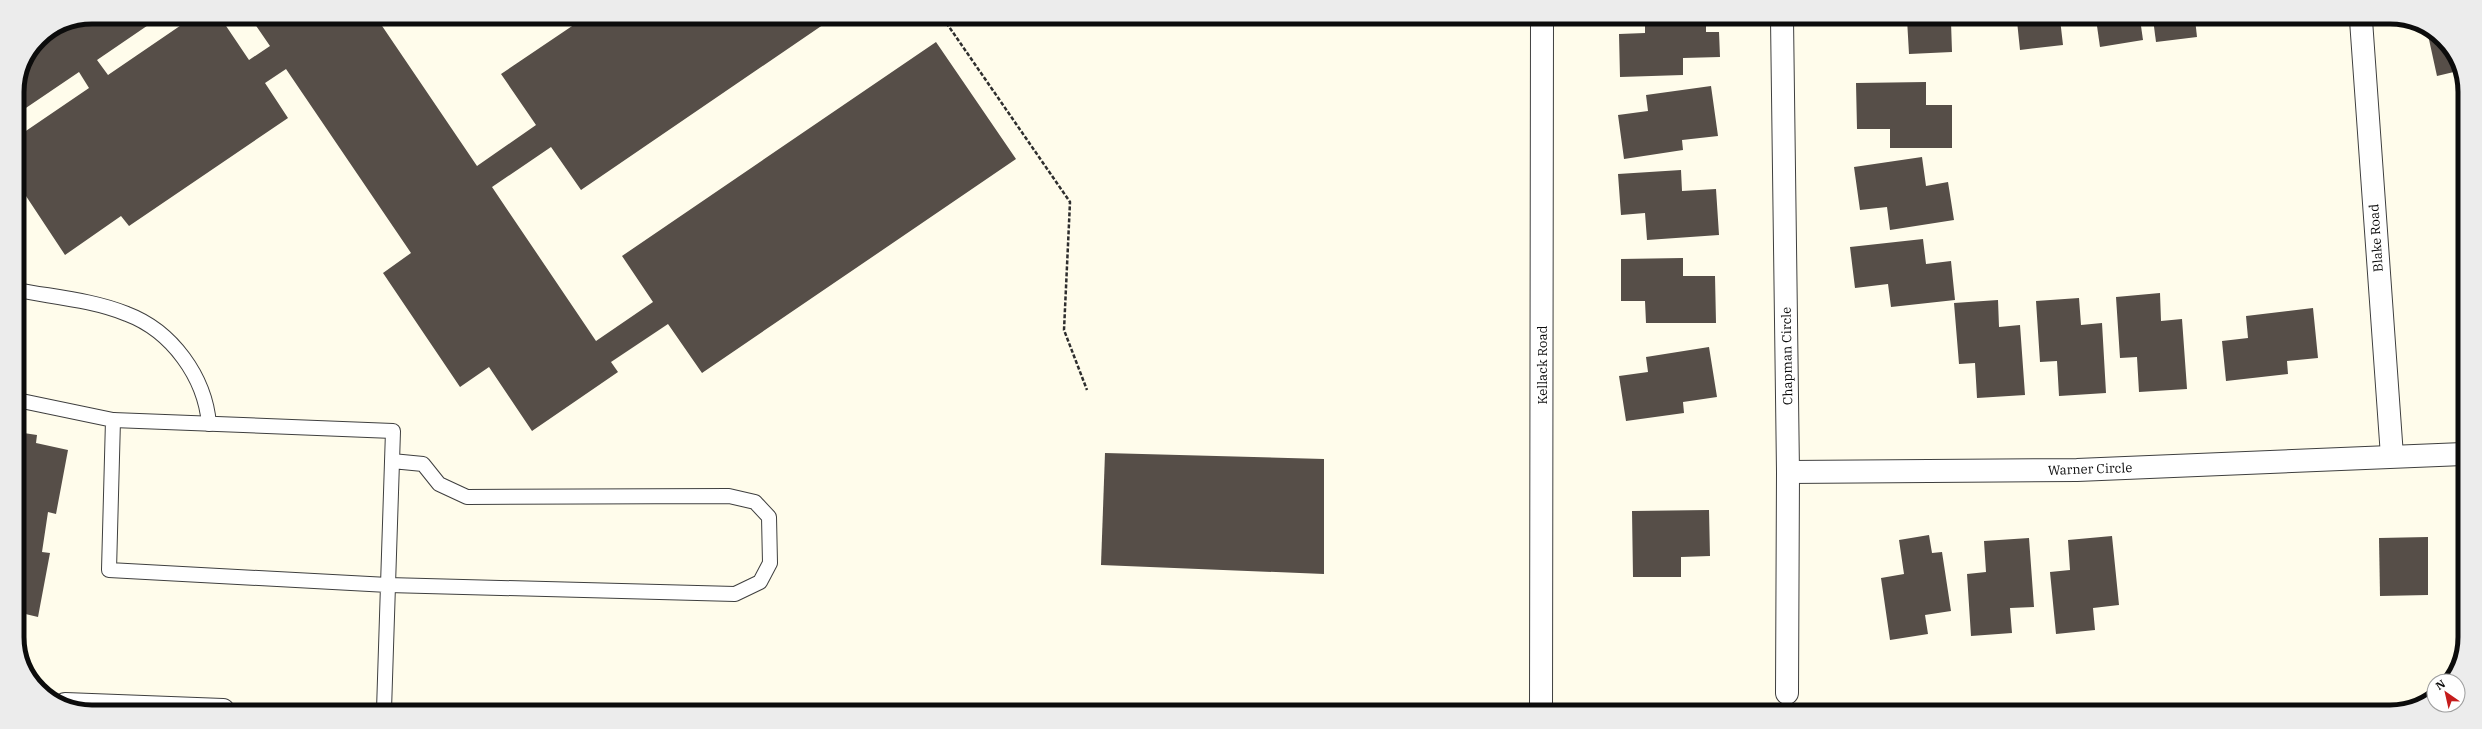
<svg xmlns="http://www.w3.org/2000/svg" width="2482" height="729" viewBox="0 0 2482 729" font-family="'IBM Plex Serif',serif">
	<rect width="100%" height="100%" fill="#fffceb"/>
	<g fill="#564e48">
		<polygon points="92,17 160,17 97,60 108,75 193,17 220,17 249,60 270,46 250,17 376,17 477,166 536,125 501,74 584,18 833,18 581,190 551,147 492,187 596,341 653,302 622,256 936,42 1016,159 702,373 668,324 611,362 618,372 532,431 489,367 460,387 383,273 411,253 286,69 265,83 288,118 129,226 121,216 65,255 24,193 17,198 17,137 89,88 79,72 17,114 17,92 23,63 39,39 64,23"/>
		<polygon points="1645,19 1706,19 1706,32 1719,32 1720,57 1683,58 1683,75 1620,77 1619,34 1645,33"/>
		<polygon points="1907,19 1969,19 1969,21 1951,22 1952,52 1909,54"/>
		<polygon points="1998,19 2060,19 2063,45 2020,50 2017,21 1999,23"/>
		<polygon points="2096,19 2140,19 2143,40 2100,47"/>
		<polygon points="2153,19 2195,19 2197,37 2156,42"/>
		<polygon points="2432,34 2447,43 2458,71 2437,76 2428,35"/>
		<polygon points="1926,82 1926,105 1952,105 1952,148 1890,148 1890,129 1857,129 1856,83"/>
		<polygon points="1711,86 1718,136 1682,140 1683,150 1624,159 1618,115 1648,111 1646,95"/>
		<polygon points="1922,157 1926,186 1948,182 1954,220 1890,230 1887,207 1860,210 1854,167"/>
		<polygon points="1681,170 1682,191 1716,189 1719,235 1647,240 1645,213 1621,215 1618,174"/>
		<polygon points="1923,239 1926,264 1951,261 1955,300 1891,307 1888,284 1855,288 1850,247"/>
		<polygon points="1683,258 1683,276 1715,276 1716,323 1646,323 1645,301 1621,301 1621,259"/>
		<polygon points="2160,293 2161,321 2182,319 2187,389 2139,392 2137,357 2120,358 2116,297"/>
		<polygon points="2079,298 2081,325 2102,323 2106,393 2059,396 2057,361 2040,362 2036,301"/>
		<polygon points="1998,300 1999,327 2020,325 2025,395 1977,398 1975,363 1959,364 1954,303"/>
		<polygon points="2464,303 2464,324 2463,324 2459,304"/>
		<polygon points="2313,308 2318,358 2287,361 2288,374 2226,381 2222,341 2248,338 2246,316"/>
		<polygon points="1709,347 1717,397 1683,402 1684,413 1626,421 1619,376 1648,372 1646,357"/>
		<polygon points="17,432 37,435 36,443 68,450 56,514 48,512 42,552 50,553 38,617 17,612"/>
		<polygon points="1105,453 1324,459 1324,574 1101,565"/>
		<polygon points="1709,510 1710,556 1681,557 1681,577 1633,577 1632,511"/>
		<polygon points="1929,535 1932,553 1942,552 1951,611 1925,615 1928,634 1890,640 1881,578 1904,574 1899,540"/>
		<polygon points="2112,536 2119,605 2093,608 2095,630 2056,634 2050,572 2070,570 2068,540"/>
		<polygon points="2428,537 2428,595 2380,596 2379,538"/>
		<polygon points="2029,538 2034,607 2010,608 2012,633 1971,636 1967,574 1986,572 1984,541"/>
	</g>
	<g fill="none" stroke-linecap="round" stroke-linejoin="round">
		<g stroke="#3f3f3f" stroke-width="16">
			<g id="lane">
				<path d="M17,290c36,7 76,10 110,24 45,17 78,63 82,110"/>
				<polyline points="17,400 113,420 109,570 388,585 384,710"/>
				<polyline points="113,420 393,431 388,585 735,594 760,582 770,563 769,517 755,502 729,496 467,497 439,484 423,464 392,461"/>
			</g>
		</g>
		<g stroke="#3f3f3f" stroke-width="24">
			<g id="street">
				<polyline points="1782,19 1788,472 1787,693"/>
				<polyline points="2361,20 2392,456"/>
				<polyline points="1788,472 2077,470 2463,454"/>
				<polyline points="65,704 223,710"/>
				<polyline points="1541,711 1542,19"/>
			</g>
		</g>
		<polyline stroke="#2e2e2e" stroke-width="2.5" stroke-dasharray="4 2" stroke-linecap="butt" points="943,18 1070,202 1064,330 1087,390"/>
		<use href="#lane" stroke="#fff" stroke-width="14"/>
		<use href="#street" stroke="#fff" stroke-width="22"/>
	</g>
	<g text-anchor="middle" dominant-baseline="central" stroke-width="4" stroke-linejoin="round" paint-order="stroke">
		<g font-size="13" fill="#0c0c0c" stroke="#fff">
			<text transform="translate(2376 238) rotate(-94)">Blake Road</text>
			<text transform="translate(1787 356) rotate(-91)">Chapman Circle</text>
			<text transform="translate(1542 365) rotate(-90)">Kellack Road</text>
			<text transform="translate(2090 469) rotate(-2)">Warner Circle</text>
		</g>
	</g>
	<path d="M0 0H2482V729H0ZM92 24H2390A68 68 0 0 1 2458 92V637A68 68 0 0 1 2390 705H92A68 68 0 0 1 24 637V92A68 68 0 0 1 92 24Z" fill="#ececec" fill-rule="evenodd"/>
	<path fill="none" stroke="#0c0c0c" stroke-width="5" d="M92 24H2390A68 68 0 0 1 2458 92V637A68 68 0 0 1 2390 705H92A68 68 0 0 1 24 637V92A68 68 0 0 1 92 24Z"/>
	<g transform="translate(2446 693) rotate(326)"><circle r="19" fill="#ffffff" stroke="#9e9e9e"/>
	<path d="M0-3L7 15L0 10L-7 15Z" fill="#c51c1c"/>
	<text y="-6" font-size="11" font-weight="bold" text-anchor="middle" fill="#0c0c0c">N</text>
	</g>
</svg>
